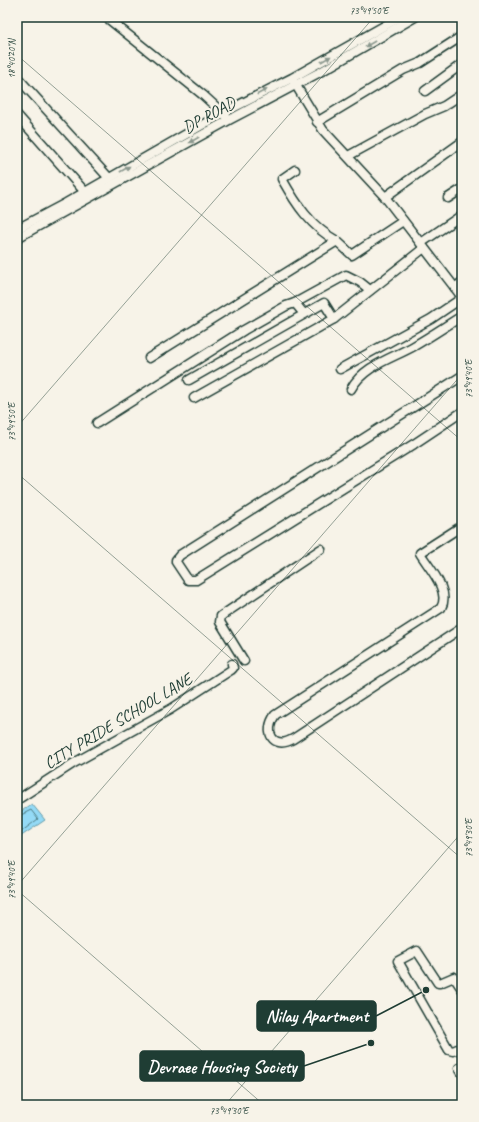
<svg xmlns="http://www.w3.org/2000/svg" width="479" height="1122" viewBox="0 0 479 1122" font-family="Caveat,sans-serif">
	<rect width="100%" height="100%" fill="#f7f3e8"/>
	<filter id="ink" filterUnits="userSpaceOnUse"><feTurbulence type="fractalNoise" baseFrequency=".025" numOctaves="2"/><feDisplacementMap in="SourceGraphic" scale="8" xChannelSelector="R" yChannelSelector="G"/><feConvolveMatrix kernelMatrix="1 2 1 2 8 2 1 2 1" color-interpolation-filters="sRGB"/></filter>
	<g filter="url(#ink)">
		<polygon fill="#94daf6" stroke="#659ba8" points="32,804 45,820 17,839 17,814"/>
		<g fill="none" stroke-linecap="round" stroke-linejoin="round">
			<polyline stroke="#4e7c82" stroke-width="1" points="17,817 31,810 38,819 17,835"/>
			<g stroke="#1f3d34" stroke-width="11">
				<g id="minor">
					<polyline points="106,17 203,95 226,116"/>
					<polyline points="17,77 109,178"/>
					<polyline points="294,82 323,130 385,197 462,297"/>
					<polyline points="425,91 462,64"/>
					<polyline points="17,115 85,192"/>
					<polyline points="317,122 403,70 420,63 462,36"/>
					<polyline points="348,156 425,114 444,106 462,94"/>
					<path d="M295,170l-13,9c14,25 29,48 55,62"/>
					<polyline points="385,197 462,142"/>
					<polyline points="448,198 462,189"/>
					<polyline points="17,229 66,203 223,113 292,78 400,17"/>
					<polyline points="17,238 229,120 322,71 415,17"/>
					<polyline points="421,243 462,215"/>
					<polyline points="455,288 462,282"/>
					<polyline points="295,303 346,275 360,282 370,290"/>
					<polyline points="334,319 424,248"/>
					<polyline points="149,358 337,241 352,255 403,221"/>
					<polyline points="340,369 431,319 462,298"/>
					<polyline points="462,376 180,555 176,560 176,562 188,580 196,580 414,444 462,412"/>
					<polyline points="189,380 324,303 334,319 194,398"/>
					<path d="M351,389c12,-23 42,-31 63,-43 16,-9 32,-20 48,-30"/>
					<polyline points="97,423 244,330 286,306 295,303 304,314"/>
					<path d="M462,526l-42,27c9,15 31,38 21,55l-166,107c-12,17 -2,35 18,24l169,-111"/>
					<polyline points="244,661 220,622 221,616 321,549"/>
					<polyline points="17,800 74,763 171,709 231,670 233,668 232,664"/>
					<polyline points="462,989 454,977 440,983 438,983 417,951 398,961 449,1050 453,1051 462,1047"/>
					<polyline points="459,1068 462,1073"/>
				</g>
			</g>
			<use href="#minor" stroke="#f7f3e8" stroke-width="8"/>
		</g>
		<defs><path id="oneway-solid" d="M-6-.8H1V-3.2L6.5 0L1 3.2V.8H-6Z"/></defs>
		<g fill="#8b988e">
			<use href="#oneway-solid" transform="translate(370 44) rotate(150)"/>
			<use href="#oneway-solid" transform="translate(326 59) rotate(-30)"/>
			<use href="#oneway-solid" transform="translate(262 92) rotate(-28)"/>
			<use href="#oneway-solid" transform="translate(194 140) rotate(150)"/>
			<use href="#oneway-solid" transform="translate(125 169) rotate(-30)"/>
		</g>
	</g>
	<path fill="none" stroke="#1f3d34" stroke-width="1" stroke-opacity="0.45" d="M455,17l7,6M17,55l445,386M17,427l357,-410M17,473l445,386M17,886l445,-512M17,890l247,215M225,1105l237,-273"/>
	<g text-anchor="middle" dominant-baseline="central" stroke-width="4" stroke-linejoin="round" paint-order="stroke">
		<g font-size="17" fill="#1f3d34" stroke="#f7f3e8">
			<text transform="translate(209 115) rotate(-29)">DP ROAD</text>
			<text transform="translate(118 721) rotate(-31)">CITY PRIDE SCHOOL LANE</text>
		</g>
	</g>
	<path fill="none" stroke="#1f3d34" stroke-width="1.5" d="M426 990L376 1016M371 1043L304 1066"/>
	<g fill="#1f3d34" stroke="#f7f3e8" stroke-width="1.5">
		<circle cx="426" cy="990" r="4"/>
		<circle cx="371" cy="1043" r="4"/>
	</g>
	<g fill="#1f3d34" stroke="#1f3d34" stroke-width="1.5">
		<rect x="257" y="1001" width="119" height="30" rx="4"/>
		<rect x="140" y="1051" width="164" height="30" rx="4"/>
	</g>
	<g font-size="18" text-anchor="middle" font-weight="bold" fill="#fff">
		<text x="317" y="1022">Nilay Apartment</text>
		<text x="222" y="1073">Devraee Housing Society</text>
	</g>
	<rect width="479" height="1122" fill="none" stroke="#f7f3e8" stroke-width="44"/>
	<rect x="22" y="22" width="435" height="1078" fill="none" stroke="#1f3d34" stroke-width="1.5"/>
	<g font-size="10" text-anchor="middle" fill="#1f3d34">
		<text x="369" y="14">73°49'50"E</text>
		<text transform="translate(11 59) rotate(-90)" y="4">18°40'20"N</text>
		<text transform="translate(468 379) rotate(-90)" y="4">73°49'40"E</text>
		<text transform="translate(11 422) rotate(-90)" y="4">73°49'50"E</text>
		<text transform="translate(468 838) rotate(-90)" y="4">73°49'30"E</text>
		<text transform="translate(11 880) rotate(-90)" y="4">73°49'40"E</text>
		<text x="229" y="1114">73°49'30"E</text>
	</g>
</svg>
